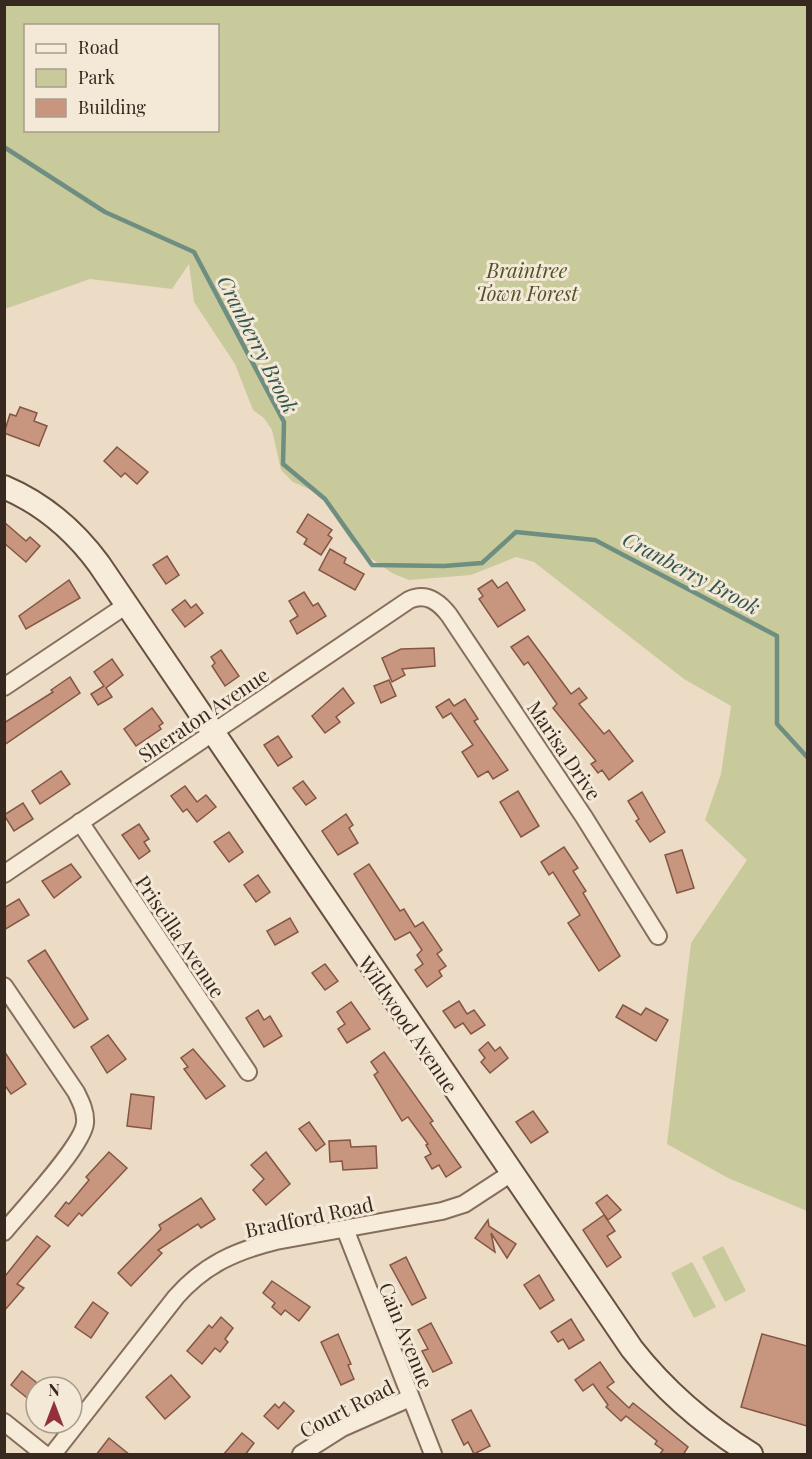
<svg xmlns="http://www.w3.org/2000/svg" width="812" height="1459" viewBox="0 0 812 1459" font-family="'Playfair Display',serif">
	<rect width="100%" height="100%" fill="#ecdcc6"/>
	<g fill="#c9ca9b" fill-rule="evenodd">
		<path d="M4,5h803v1206l-79,-33 -61,-34 24,-201 56,-83 -42,-40 16,-46 10,-68 -47,-27 -150,-117 -18,-5 -45,18 -62,5 -17,-7 -23,-16 -18,-16 -31,-47 -27,-12 -12,-12 -9,-40 -8,-12 -11,-8 -18,-46 -41,-62 -5,-38 -17,25 -82,-10 -85,30zM26,26h192v104h-192z"/>
		<polygon points="723,1246 746,1291 725,1302 702,1257"/>
		<polygon points="692,1262 716,1307 694,1318 671,1273"/>
	</g>
	<g fill="none" stroke-linecap="round" stroke-linejoin="round">
		<polyline stroke="#6f8e82" stroke-width="4.5" points="4,147 105,212 194,252 284,422 283,464 325,499 372,565 444,566 482,563 516,532 595,540 777,636 777,724 808,758"/>
	</g>
	<g fill="#c8957e" stroke="#845644" stroke-width="1.5">
		<polygon points="20,407 37,413 34,421 47,426 39,446 4,433 10,414 16,416"/>
		<polygon points="117,447 148,472 137,484 125,473 121,477 104,461"/>
		<polygon points="308,514 332,530 328,535 332,538 321,555 304,544 307,539 297,532"/>
		<polygon points="4,522 26,541 30,537 40,546 26,562 4,543"/>
		<polygon points="330,549 346,558 344,563 364,574 355,590 319,570"/>
		<polygon points="167,556 179,575 166,584 153,565"/>
		<polygon points="69,580 80,598 26,629 19,616"/>
		<polygon points="492,580 498,588 507,582 525,610 498,627 479,599 483,596 478,589"/>
		<polygon points="304,592 313,606 318,603 326,616 297,634 290,621 298,616 289,601"/>
		<polygon points="185,600 191,608 196,604 203,613 185,627 172,610"/>
		<polygon points="528,636 571,694 579,688 587,698 579,704 604,734 609,730 633,761 609,780 602,770 598,773 591,764 596,761 553,708 557,704 528,662 524,665 511,647"/>
		<polygon points="434,648 435,666 402,669 405,675 392,682 382,658 401,649"/>
		<polygon points="221,650 239,676 225,686 212,666 215,663 211,657"/>
		<polygon points="112,659 123,675 106,688 112,697 98,705 91,694 104,686 94,672"/>
		<polygon points="70,677 80,693 4,745 4,723 53,692 51,690"/>
		<polygon points="389,680 396,696 381,703 374,686"/>
		<polygon points="343,688 354,703 336,717 340,722 325,733 312,716"/>
		<polygon points="449,699 454,706 465,699 478,719 474,721 508,770 493,779 488,771 478,777 462,752 473,745 451,713 443,718 436,707"/>
		<polygon points="152,708 163,723 159,726 161,729 136,746 124,729"/>
		<polygon points="278,736 292,757 278,766 264,745"/>
		<polygon points="61,771 70,784 40,804 32,791"/>
		<polygon points="303,781 316,798 306,805 293,788"/>
		<polygon points="185,786 197,802 206,795 216,807 197,822 187,809 183,812 171,796"/>
		<polygon points="518,791 539,826 521,837 500,802"/>
		<polygon points="642,792 665,832 650,842 636,821 639,819 628,801"/>
		<polygon points="23,803 33,819 14,831 4,815"/>
		<polygon points="346,814 353,825 349,828 358,843 338,855 322,831"/>
		<polygon points="139,824 149,839 144,842 150,851 139,859 122,835"/>
		<polygon points="229,832 243,852 229,862 214,842"/>
		<polygon points="564,847 578,868 573,871 586,891 583,893 620,956 599,971 568,923 580,915 553,872 549,875 541,862"/>
		<polygon points="682,850 694,888 677,893 665,855"/>
		<polygon points="71,864 81,877 54,898 42,881"/>
		<polygon points="369,864 400,911 404,909 415,927 423,922 442,950 437,954 446,966 439,971 442,976 427,987 415,970 423,964 417,955 422,950 410,932 395,940 354,874"/>
		<polygon points="258,875 270,892 256,902 244,885"/>
		<polygon points="19,899 29,915 4,930 4,908"/>
		<polygon points="290,918 298,932 275,945 267,931"/>
		<polygon points="45,950 88,1019 74,1028 28,961"/>
		<polygon points="325,964 338,981 325,990 312,973"/>
		<polygon points="459,1001 467,1014 474,1010 485,1025 471,1034 463,1023 455,1028 443,1011"/>
		<polygon points="351,1002 370,1029 347,1043 338,1029 345,1024 337,1012"/>
		<polygon points="623,1005 641,1015 646,1008 668,1020 656,1041 616,1017"/>
		<polygon points="258,1010 264,1020 270,1016 282,1036 264,1047 246,1018"/>
		<polygon points="108,1035 126,1059 107,1073 91,1047"/>
		<polygon points="488,1042 495,1051 500,1047 508,1058 490,1073 481,1062 485,1058 479,1050"/>
		<polygon points="193,1049 225,1086 206,1099 184,1069 188,1067 181,1058"/>
		<polygon points="4,1051 26,1084 11,1094 4,1084"/>
		<polygon points="384,1052 433,1121 430,1123 461,1167 446,1177 439,1165 432,1169 425,1157 431,1154 426,1145 428,1144 408,1117 402,1121 374,1075 378,1072 371,1062"/>
		<polygon points="131,1094 154,1097 151,1129 127,1126"/>
		<polygon points="533,1111 548,1132 531,1143 516,1122"/>
		<polygon points="309,1122 325,1144 316,1151 299,1129"/>
		<polygon points="350,1140 351,1147 376,1146 377,1168 343,1170 342,1161 330,1162 329,1141"/>
		<polygon points="109,1152 127,1168 82,1216 79,1213 68,1226 55,1216 66,1202 69,1204 89,1180 86,1177"/>
		<polygon points="266,1152 290,1184 266,1205 253,1190 264,1179 251,1165"/>
		<polygon points="607,1195 621,1210 608,1220 596,1203"/>
		<polygon points="201,1198 215,1219 201,1228 198,1224 158,1250 162,1253 131,1286 118,1273 161,1229 159,1225"/>
		<polygon points="604,1215 615,1231 607,1236 621,1257 607,1267 583,1230"/>
		<polygon points="488,1220 489,1226 516,1244 507,1258 491,1233 495,1252 475,1238"/>
		<polygon points="37,1236 50,1246 17,1284 24,1288 4,1311 4,1274 6,1275"/>
		<polygon points="406,1257 426,1298 412,1305 390,1265"/>
		<polygon points="539,1275 554,1300 540,1309 524,1285"/>
		<polygon points="272,1281 310,1307 299,1321 285,1310 281,1315 272,1307 275,1303 263,1293"/>
		<polygon points="93,1302 108,1313 91,1338 75,1327"/>
		<polygon points="221,1317 233,1328 225,1339 228,1342 220,1352 215,1348 202,1364 187,1351 209,1325 212,1328"/>
		<polygon points="571,1319 584,1340 569,1349 563,1339 558,1342 551,1332"/>
		<polygon points="431,1323 452,1363 433,1372 422,1351 428,1349 418,1330"/>
		<polygon points="338,1334 351,1364 348,1365 354,1379 341,1385 321,1342"/>
		<polygon points="762,1334 807,1346 807,1426 741,1407"/>
		<polygon points="600,1362 614,1382 607,1387 629,1408 633,1403 688,1447 683,1455 659,1455 663,1450 655,1444 657,1441 626,1416 621,1421 606,1407 608,1405 593,1384 583,1391 575,1380"/>
		<polygon points="22,1371 36,1382 36,1405 11,1385"/>
		<polygon points="171,1375 190,1397 165,1419 146,1397"/>
		<polygon points="284,1402 294,1411 278,1429 264,1416 275,1404 279,1408"/>
		<polygon points="471,1410 490,1446 474,1454 468,1442 464,1445 452,1420"/>
		<polygon points="242,1433 254,1443 245,1455 223,1455"/>
		<polygon points="109,1438 130,1455 96,1455"/>
	</g>
	<g fill="none" stroke-linecap="round" stroke-linejoin="round">
		<g stroke="#866e5d" stroke-width="20">
			<g id="street">
				<polyline points="4,687 128,604"/>
				<polyline points="80,822 248,1072"/>
				<path d="M4,874l405,-274c17,-8 30,2 40,15l135,202 74,119"/>
				<path d="M4,986l72,106c5,10 10,20 9,31 -2,23 -64,88 -81,109"/>
				<polyline points="345,1229 433,1454"/>
				<polyline points="4,1422 44,1454"/>
				<path d="M53,1454l123,-157c28,-32 59,-46 100,-56l166,-30 22,-7 46,-30"/>
				<polyline points="301,1454 342,1428 410,1398"/>
			</g>
		</g>
		<g stroke="#685040" stroke-width="26">
			<path id="secondary" d="M4,487c40,17 70,43 95,77l533,785c33,42 74,77 119,105"/>
		</g>
		<use href="#street" stroke="#f7ebd9" stroke-width="16"/>
		<use href="#secondary" stroke="#f7ebd9" stroke-width="22"/>
	</g>
	<g text-anchor="middle" dominant-baseline="central" stroke-width="6" stroke-linejoin="round" paint-order="stroke">
		<g font-size="20" font-style="italic" fill="#4d5328" stroke="#f4e8d6">
			<text x="527" y="269">Braintree<tspan x="527" dy="23">Town Forest</tspan></text>
		</g>
		<g font-size="20" fill="#372920" stroke="#f4e8d6">
			<text transform="translate(203 714) rotate(-34)">Sheraton Avenue</text>
			<text transform="translate(565 750) rotate(56)">Marisa Drive</text>
			<text transform="translate(181 936) rotate(56)">Priscilla Avenue</text>
			<text transform="translate(409 1024) rotate(56)">Wildwood Avenue</text>
			<text transform="translate(309 1216) rotate(-12)">Bradford Road</text>
			<text transform="translate(407 1335) rotate(68)">Cain Avenue</text>
			<text transform="translate(346 1408) rotate(-27)">Court Road</text>
		</g>
		<g font-size="21" font-style="italic" fill="#30564f" stroke="#f4e8d6">
			<text transform="translate(259 344) rotate(63)">Cranberry Brook</text>
			<text transform="translate(692 572) rotate(28)">Cranberry Brook</text>
		</g>
	</g>
	<rect width="812" height="1459" fill="none" stroke="#372920" stroke-width="12"/>
	<rect x="24" y="24" width="195" height="108" fill="#f4e8d6" stroke="#a89c8d" stroke-width="1.5"/>
	<rect x="36" y="44" width="30" height="9" fill="#f7ebd9" stroke="#a89c8d" stroke-width="1.5"/>
	<text x="78" y="54" font-size="18" fill="#372920">Road</text>
	<rect x="36" y="69" width="30" height="18" fill="#c9ca9b" stroke="#a89c8d" stroke-width="1.5"/>
	<text x="78" y="84" font-size="18" fill="#372920">Park</text>
	<rect x="36" y="99" width="30" height="18" fill="#c8957e" stroke="#a89c8d" stroke-width="1.5"/>
	<text x="78" y="114" font-size="18" fill="#372920">Building</text>
	<g transform="translate(54 1405)"><circle r="28" fill="#f4e8d6" stroke="#a89c8d" stroke-width="1.5"/>
	<path d="M0-4.5L10 22L0 15L-10 22Z" fill="#92303c"/>
	<text y="-9" font-size="16" font-weight="bold" text-anchor="middle" fill="#372920">N</text>
	</g>
</svg>
